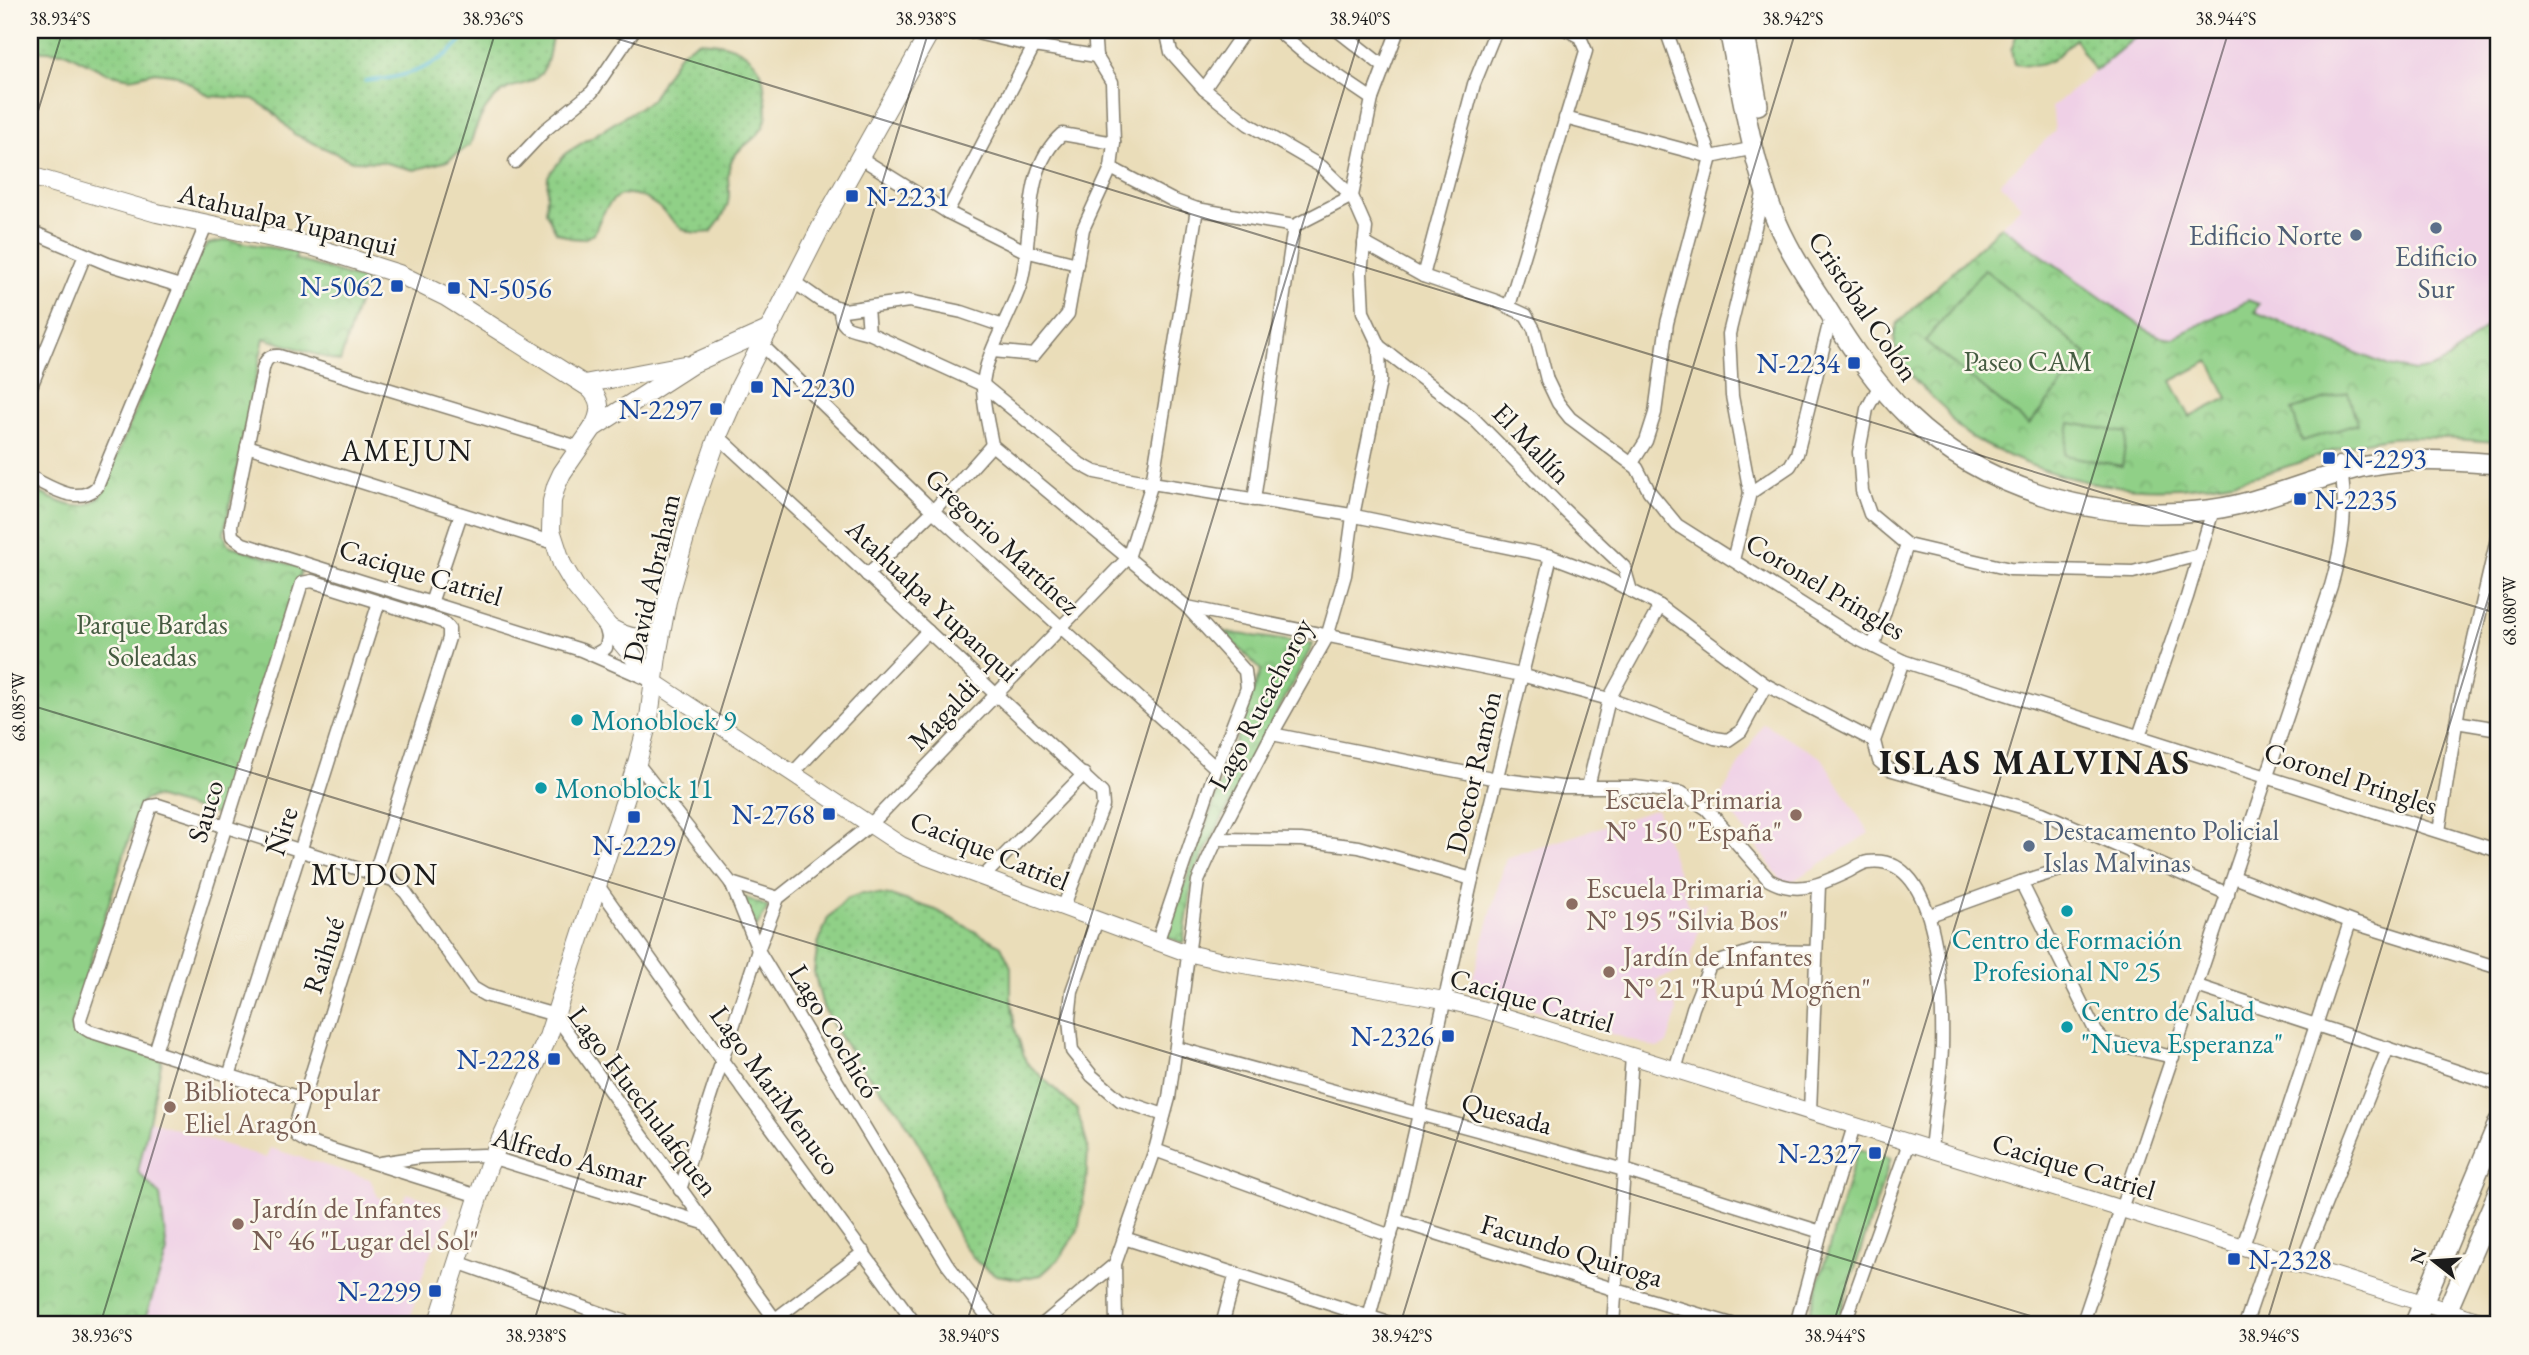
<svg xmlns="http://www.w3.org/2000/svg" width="2529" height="1355" viewBox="0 0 2529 1355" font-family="'EB Garamond',serif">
	<defs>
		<pattern id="grass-dots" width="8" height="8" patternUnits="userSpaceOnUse" patternTransform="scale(1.75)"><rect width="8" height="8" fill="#90d087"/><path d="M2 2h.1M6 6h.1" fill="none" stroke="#7cb274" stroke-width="1.8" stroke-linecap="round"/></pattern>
		<pattern id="park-crowns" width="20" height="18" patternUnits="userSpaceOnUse" patternTransform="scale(1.75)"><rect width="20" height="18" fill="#90d087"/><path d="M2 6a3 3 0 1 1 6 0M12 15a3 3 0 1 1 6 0" fill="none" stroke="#7cb274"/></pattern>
	</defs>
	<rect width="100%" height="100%" fill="#fbf7ec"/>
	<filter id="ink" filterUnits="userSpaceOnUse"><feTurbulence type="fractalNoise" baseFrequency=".0143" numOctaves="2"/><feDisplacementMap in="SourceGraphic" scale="14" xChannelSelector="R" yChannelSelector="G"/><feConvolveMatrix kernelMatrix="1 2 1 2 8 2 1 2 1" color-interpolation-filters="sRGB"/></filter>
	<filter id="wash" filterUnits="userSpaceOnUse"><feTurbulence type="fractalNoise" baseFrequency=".00686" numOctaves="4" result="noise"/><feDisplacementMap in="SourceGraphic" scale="28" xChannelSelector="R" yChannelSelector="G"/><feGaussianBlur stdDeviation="1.57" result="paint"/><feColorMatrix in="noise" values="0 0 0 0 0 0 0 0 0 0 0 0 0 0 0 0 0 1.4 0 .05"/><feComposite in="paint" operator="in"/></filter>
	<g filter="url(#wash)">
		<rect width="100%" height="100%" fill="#eaddb9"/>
		<g fill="#efd0e6">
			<polygon points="2144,30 2499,30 2499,316 2448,360 2432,368 2415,371 2389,366 2255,311 2248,300 2180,336 2166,338 2145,329 2001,226 2021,206 2000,183 2055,131 2052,107"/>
			<polygon points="1763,723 1822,758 1869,833 1790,883 1782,881 1720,797"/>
			<polygon points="1657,809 1689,908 1706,903 1688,969 1655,980 1662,1005 1674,1002 1677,1012 1667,1044 1657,1048 1478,993 1472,981 1506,858"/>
			<polygon points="149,1120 266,1158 270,1148 370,1179 378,1197 402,1205 406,1193 448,1206 451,1213 427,1261 408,1325 143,1325 167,1252 138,1173"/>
		</g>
		<g fill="url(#grass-dots)" stroke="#567652" stroke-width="2">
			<path d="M30,30h524c-5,14 -3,29 -12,42 -10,13 -19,11 -33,16 -22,10 -33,36 -39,57l-23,16 -33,9 -32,-8 -30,-1 -58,-27 -22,-23 -19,-12 -44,-3 -32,-21 -22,-3 -24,6 -25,-5 -41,-21 -35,-2z"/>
			<path d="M2018,30h126l-49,41 -20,-32c-22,21 -28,31 -61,25l-3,-13z"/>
			<path d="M698,41c24,1 47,5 61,27 5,7 5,19 6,27 2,9 3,23 -2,32 -7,14 -26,20 -32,35 -5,11 -2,21 -2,32 0,15 -9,27 -18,38 -9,1 -18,2 -26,-2 -12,-6 -19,-18 -29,-25 -36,-25 -50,-4 -62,29l-11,5 -13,-1 -14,-6 -10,-20 2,-36 18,-23 85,-53 28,-46z"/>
			<polygon points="863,893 893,896 936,910 1001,946 1011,967 1011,997 1015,1028 1026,1062 1077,1110 1088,1147 1086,1185 1078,1230 1060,1258 1041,1275 1019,1279 996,1275 977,1262 962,1243 942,1203 929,1161 900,1112 865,1072 840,1037 823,1007 814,972 818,944 828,918 846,899"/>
		</g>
		<g fill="url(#park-crowns)" stroke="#567652" stroke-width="2" fill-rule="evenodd">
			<path d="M2001,226l144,103 14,7 14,2 75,-38 11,4 -4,8 134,54 26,5 17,-3 16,-8 51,-44v126c-38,-2 -79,-8 -117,-3 -42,6 -82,25 -123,36 -84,22 -170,18 -250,-19 -22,-10 -53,-22 -63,-46 -21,-20 -63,-52 -49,-86zM2209,361l19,37 -38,19 -19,-36z"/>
			<path d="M227,240l70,12 -2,7 70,22 -25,81 -76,-24 -40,195 3,10 4,3 71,22 -77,241 -3,5 -5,1 -62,-18 -11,3 -4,4 -69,220 1,6 6,4 84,26 -24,112 22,23 7,57 -24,73h-113v-837c23,10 50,31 71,7l97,-239 10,-12z"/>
			<polygon points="1223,632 1313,644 1194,873 1183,943 1166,937 1261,670"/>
			<polygon points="743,897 768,907 756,928"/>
			<polygon points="1858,1149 1891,1158 1836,1325 1806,1325"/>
		</g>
		<g fill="#90d087" stroke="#567652" stroke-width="2">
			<polygon points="1984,269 2087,354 2029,425 1925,341"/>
			<polygon points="2348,392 2357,424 2302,441 2292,410"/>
			<polygon points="2070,423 2127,433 2122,466 2064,455"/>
		</g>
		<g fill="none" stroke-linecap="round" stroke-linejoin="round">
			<path stroke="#5bbed9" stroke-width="3.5" d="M365,81c40,-3 82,-16 104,-51"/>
		</g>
	</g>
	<g filter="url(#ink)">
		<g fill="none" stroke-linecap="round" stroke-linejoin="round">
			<g stroke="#837c6a" stroke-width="15">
				<g id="minor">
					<polyline points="963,30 1034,46 1096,56"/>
					<polyline points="1166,30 1171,52 1204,89 1248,124 1322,167 1352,196"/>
					<polyline points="1277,30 1304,53 1372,99"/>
					<polyline points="1337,30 1383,66"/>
					<polyline points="1666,30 1711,157"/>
					<polyline points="1204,89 1245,30"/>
					<polyline points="1565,118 1711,157 1755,148"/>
					<path d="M1114,143l-52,-9c-42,37 -27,103 -42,152 -9,28 -37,72 -37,101 0,19 6,40 9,58l195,162 334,68 88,24 106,39 13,2 13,-9 25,-46"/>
					<polyline points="859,157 947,212 1025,251 1077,264"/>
					<polyline points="515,162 545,130 592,92 634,30"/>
					<polyline points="1111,168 1172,200 1197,209 1294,226 1352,196"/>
					<polyline points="947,212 1034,46"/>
					<polyline points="30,231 108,264 180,286"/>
					<polyline points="1364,243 1423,276 1496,301 1526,315 1534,329 1547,380 1558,403 1570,418 1637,468 1649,491 1677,525 1854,637 1903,661 1924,668 2499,851"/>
					<polyline points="1423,276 1474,84 1496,30"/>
					<polyline points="794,282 821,301 844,310 909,301 962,312 1003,326"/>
					<polyline points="1509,306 1586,51 1580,37 1567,30"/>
					<polyline points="867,307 869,333 983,385 1080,464 1095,472 1152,483 1345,514 1551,556 1601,575 1660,606 1766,685 1874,741"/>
					<path d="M840,309c0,21 11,19 29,24"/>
					<polyline points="761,344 933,511 1216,768"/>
					<polyline points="1379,346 1472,417 1561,507 1624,567 1631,591"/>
					<polyline points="993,351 1034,355 1068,314 1083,229 1111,168 1114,143 1112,82 1096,56 1094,30"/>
					<polyline points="1880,385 1867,409 1859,452 1862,491 1870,514 1907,545 2010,569 2133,572 2199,555"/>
					<polyline points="30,389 85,255"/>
					<polyline points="718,436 1102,793 1103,806 1063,908"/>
					<polyline points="247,446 554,543"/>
					<path d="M578,447l-299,-91c-10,-1 -14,4 -16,13l-32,157 1,10 11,8 338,106 69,30"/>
					<polyline points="1632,463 1646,441 1655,413 1667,323 1711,157"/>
					<path d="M30,477c21,10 47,29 67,10l109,-262"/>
					<polyline points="1750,493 1790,466 1797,454 1831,316"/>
					<polyline points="1254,500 1294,226"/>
					<polyline points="1733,560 1750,493 1732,396 1729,334 1764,190"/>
					<polyline points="867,575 933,511 992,445"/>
					<polyline points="431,603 461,514"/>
					<polyline points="1873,647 1907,545"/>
					<polyline points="594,655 606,648 608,637 605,625"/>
					<polyline points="1903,661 1874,741 1879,761 1889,769 2042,813 2228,894"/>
					<polyline points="2456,722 2499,729"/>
					<path d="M1272,734l225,45 64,8h74l47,6 25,16 62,71c28,16 53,4 80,-9 6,-3 12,-8 19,-9 74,-11 75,140 74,187 -2,34 -8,68 -11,101"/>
					<polyline points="2139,736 2187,597 2213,510"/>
					<polyline points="637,763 731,883 758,950 947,1264 994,1325"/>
					<polyline points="792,774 928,631"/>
					<polyline points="1588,787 1609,699 1660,606"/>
					<polyline points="2439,831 2459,705 2499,530"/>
					<polyline points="1217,839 1301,840 1359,847 1472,879"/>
					<polyline points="983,877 1084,774"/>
					<polyline points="2234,877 2357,924 2499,968"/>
					<polyline points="2021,882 2096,1032 2106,1042 2173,1057"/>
					<polyline points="731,883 778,898"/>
					<polyline points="597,884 722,1060 916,1325"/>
					<polyline points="1930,915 2021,882 2066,868"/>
					<polyline points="1097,920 1072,991 1069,1019 1072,1051 1092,1076 1120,1100 1164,1115"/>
					<polyline points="1157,943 1216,768 1247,688 1245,671 1187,607"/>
					<polyline points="2197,986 2499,1085"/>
					<polyline points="1177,1048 1624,1170 1821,1232"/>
					<polyline points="155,1052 302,583 312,581 443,622 449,628 449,638 295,1126 297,1136 307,1142 478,1196"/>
					<polyline points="1675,1070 1693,1008 1710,965 1753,951 1816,952"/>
					<polyline points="229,1076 379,602"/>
					<polyline points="303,1099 89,1031 81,1026 80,1019 151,806 158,805 374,874 393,880 406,893 473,988 485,995 555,1015 779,1325"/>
					<polyline points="1810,1112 1819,885"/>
					<polyline points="1155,1150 1391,1236"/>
					<polyline points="380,1163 420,1157 484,1155 704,1223"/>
					<polyline points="680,1190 758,950 778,898 869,826 1128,558 1152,483 1197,209"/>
					<polyline points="1395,1220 1616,1290 1735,1325"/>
					<polyline points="1124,1238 1395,1325"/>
					<polyline points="2243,1246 2350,922"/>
					<polyline points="457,1262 634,1325"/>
					<polyline points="1115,1264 1116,1325"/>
					<polyline points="2301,1265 2388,1048"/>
					<polyline points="771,1325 774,1320 864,1252"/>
					<polyline points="1042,1325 1115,1264 1155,1150 1169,1098 1198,881 1217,839 1272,734 1327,637 1345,575 1353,516 1380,381 1379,346 1363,312 1361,273 1366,228 1352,196 1372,99 1398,30"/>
					<polyline points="1222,1325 1236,1273"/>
					<polyline points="1367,1325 1395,1220 1472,879 1551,556"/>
					<polyline points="1613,1325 1632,1056"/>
					<polyline points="1796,1325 1821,1232 1854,1126"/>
					<polyline points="1844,1325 1909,1143"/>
					<path d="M2082,1325l249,-739c11,-38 18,-84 8,-123"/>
					<polyline points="2245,1325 2269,1255"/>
				</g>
			</g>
			<g stroke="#837c6a" stroke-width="18">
				<polyline id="tertiary" points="654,682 901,845 927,857 1187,953 1232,963 1444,1000 1481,1009 2493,1325"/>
			</g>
			<g stroke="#837c6a" stroke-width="20">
				<g id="secondary">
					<path d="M30,176l127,37 157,34 85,27 47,23 142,90c14,12 14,25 5,41"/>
					<polyline points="584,384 684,365"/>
					<path d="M612,629c18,10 31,12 49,1"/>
					<polyline points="654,682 575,586 562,564 551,530 552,501 556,486 562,473 593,428 694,363 770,329"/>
					<polyline points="437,1325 488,1167 548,1037 637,763 649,718 657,656 667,601 695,502 718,436 739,388 823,223 931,30"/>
				</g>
			</g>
			<g stroke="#837c6a" stroke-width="22">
				<g id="primary">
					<path d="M1729,30c12,58 22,125 43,180 13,35 34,66 54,97 24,39 50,78 83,110 76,73 186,104 289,94 61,-5 111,-33 169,-45 42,-9 90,-5 132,-2"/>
					<polyline points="1744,30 1758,105"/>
					<polyline points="2414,1325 2499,1121"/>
					<polyline points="2441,1325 2499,1190"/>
				</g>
			</g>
			<use href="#minor" stroke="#fff" stroke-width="12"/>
			<use href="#tertiary" stroke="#fff" stroke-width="16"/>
			<use href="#secondary" stroke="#fff" stroke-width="18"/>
			<use href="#primary" stroke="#fff" stroke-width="19"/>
		</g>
	</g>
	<path fill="none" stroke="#1c1c1c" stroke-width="2" stroke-opacity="0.45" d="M589,30l1910,584M30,137l33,-107M30,705l2030,620M100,1325l396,-1295M533,1325l396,-1295M966,1325l396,-1295M1400,1325l396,-1295M1833,1325l396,-1295M2266,1325l233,-762"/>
	<g fill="#1a4fb4" stroke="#fbf7ec" stroke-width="2.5">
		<rect x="845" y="189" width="14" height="14" rx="3.5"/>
		<rect x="390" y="279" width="14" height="14" rx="3.5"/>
		<rect x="447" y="281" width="14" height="14" rx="3.5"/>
		<rect x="1847" y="356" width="14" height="14" rx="3.5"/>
		<rect x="750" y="380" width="14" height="14" rx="3.5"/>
		<rect x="709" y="402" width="14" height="14" rx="3.5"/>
		<rect x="2322" y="451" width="14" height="14" rx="3.5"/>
		<rect x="2293" y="492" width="14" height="14" rx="3.5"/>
		<rect x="822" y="807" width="14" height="14" rx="3.5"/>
		<rect x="627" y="810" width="14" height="14" rx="3.5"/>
		<rect x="1441" y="1029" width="14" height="14" rx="3.5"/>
		<rect x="547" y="1052" width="14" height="14" rx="3.5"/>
		<rect x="1868" y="1146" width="14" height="14" rx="3.5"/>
		<rect x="2227" y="1252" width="14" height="14" rx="3.5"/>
		<rect x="428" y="1284" width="14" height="14" rx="3.5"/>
	</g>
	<g fill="#5c6f8a" stroke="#fbf7ec" stroke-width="2.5">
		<circle cx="2436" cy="228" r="7"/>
		<circle cx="2356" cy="235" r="7"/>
		<circle cx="2029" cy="846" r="7"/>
	</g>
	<g fill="#0f9aa8" stroke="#fbf7ec" stroke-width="2.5">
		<circle cx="577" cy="720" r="7"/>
		<circle cx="541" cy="788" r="7"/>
		<circle cx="2067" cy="911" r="7"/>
		<circle cx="2067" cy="1027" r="7"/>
	</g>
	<g fill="#8d6e63" stroke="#fbf7ec" stroke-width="2.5">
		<circle cx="1796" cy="815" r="7"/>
		<circle cx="1572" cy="904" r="7"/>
		<circle cx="1609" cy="972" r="7"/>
		<circle cx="170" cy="1107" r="7"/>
		<circle cx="238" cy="1224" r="7"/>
	</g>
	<g text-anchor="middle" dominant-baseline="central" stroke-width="5" stroke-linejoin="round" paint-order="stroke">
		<g font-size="28" fill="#164399" stroke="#fbf7ec" text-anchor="end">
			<text x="866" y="196" text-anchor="start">N-2231</text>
			<text x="383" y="286">N-5062</text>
			<text x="468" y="288" text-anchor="start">N-5056</text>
			<text x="1840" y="363">N-2234</text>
			<text x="771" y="387" text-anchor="start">N-2230</text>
			<text x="702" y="409">N-2297</text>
			<text x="2343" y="458" text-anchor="start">N-2293</text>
			<text x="2314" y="499" text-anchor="start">N-2235</text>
			<text x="815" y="814">N-2768</text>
			<text x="634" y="845" text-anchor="middle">N-2229</text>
			<text x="1434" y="1036">N-2326</text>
			<text x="540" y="1059">N-2228</text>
			<text x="1861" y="1153">N-2327</text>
			<text x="2248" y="1259" text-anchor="start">N-2328</text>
			<text x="421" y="1291">N-2299</text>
		</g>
		<g font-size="28" fill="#1c1c1c" stroke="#fbf7ec">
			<text transform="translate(288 219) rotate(14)">Atahualpa Yupanqui</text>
			<text transform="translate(1864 306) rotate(56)">Cristóbal Colón</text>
			<text transform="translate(1532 443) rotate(46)">El Mallín</text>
			<text transform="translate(1003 541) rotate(43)">Gregorio Martínez</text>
			<text transform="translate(421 572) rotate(17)">Cacique Catriel</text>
			<text transform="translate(651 578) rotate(-77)">David Abraham</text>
			<text transform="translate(1826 586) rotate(31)">Coronel Pringles</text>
			<text transform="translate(933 600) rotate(43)">Atahualpa Yupanqui</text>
			<text transform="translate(1260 704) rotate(-62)">Lago Rucachoroy</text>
			<text transform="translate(943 714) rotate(-46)">Magaldi</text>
			<text transform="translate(1473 772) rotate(-77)">Doctor Ramón</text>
			<text transform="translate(2351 778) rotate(18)">Coronel Pringles</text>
			<text transform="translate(205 811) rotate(-73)">Sauco</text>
			<text transform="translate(281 831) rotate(-72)">Ñire</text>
			<text transform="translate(990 850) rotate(22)">Cacique Catriel</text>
			<text transform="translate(323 955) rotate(-72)">Raihué</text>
			<text transform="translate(1532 1000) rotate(16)">Cacique Catriel</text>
			<text transform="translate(835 1031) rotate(59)">Lago Cochicó</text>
			<text transform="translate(776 1090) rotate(54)">Lago MariMenuco</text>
			<text transform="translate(644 1101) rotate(53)">Lago Huechulafquen</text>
			<text transform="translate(1507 1113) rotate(15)">Quesada</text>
			<text transform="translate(570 1157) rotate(16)">Alfredo Asmar</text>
			<text transform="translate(2074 1166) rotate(17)">Cacique Catriel</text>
			<text transform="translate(1572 1250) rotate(17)">Facundo Quiroga</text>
		</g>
		<g font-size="28" fill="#4e5e75" stroke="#fbf7ec" text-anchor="end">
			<text x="2342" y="235">Edificio Norte</text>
			<text x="2436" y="256" text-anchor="middle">Edificio<tspan x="2436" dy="32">Sur</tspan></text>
			<text x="2043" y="830" text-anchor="start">Destacamento Policial<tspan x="2043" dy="32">Islas Malvinas</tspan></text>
		</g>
		<g font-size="28" fill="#455b41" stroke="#fbf7ec">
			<text x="2028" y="361">Paseo CAM</text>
			<text x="152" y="624">Parque Bardas<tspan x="152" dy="32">Soleadas</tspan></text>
		</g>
		<g font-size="28" fill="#0d838f" stroke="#fbf7ec" text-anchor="start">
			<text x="591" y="720">Monoblock 9</text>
			<text x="555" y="788">Monoblock 11</text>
			<text x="2067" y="939" text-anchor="middle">Centro de Formación<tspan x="2067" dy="32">Profesional N° 25</tspan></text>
			<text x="2081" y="1011">Centro de Salud<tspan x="2081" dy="32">"Nueva Esperanza"</tspan></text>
		</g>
		<g font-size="28" fill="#785e54" stroke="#fbf7ec" text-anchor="start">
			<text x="1782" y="799" text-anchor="end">Escuela Primaria<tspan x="1782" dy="32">N° 150 "España"</tspan></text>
			<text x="1586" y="888">Escuela Primaria<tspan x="1586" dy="32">N° 195 "Silvia Bos"</tspan></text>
			<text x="1623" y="956">Jardín de Infantes<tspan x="1623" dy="32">N° 21 "Rupú Mogñen"</tspan></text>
			<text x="184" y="1091">Biblioteca Popular<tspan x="184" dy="32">Eliel Aragón</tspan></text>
			<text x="252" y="1208">Jardín de Infantes<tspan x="252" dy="32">N° 46 "Lugar del Sol"</tspan></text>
		</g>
		<g font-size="30" letter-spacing="2" fill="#1c1c1c" stroke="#fbf7ec">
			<text x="407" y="450">AMEJUN</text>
			<text x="375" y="874">MUDON</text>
		</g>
		<g font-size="35" font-weight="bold" letter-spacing="2" fill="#1c1c1c" stroke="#fbf7ec">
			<text x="2035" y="761">ISLAS MALVINAS</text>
		</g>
	</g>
	<rect width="2529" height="1355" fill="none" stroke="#fbf7ec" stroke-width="77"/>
	<g transform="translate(2434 1261) rotate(287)" stroke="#fbf7ec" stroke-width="5" paint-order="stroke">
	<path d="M0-5L12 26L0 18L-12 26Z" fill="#1c1c1c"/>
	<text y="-10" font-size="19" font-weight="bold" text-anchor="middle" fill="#1c1c1c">N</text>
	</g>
	<rect x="38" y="38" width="2452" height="1278" fill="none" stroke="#1c1c1c" stroke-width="2.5"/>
	<g font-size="18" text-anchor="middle" fill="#1c1c1c">
		<text x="60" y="25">38.934°S</text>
		<text x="493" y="25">38.936°S</text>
		<text x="926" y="25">38.938°S</text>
		<text x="1360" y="25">38.940°S</text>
		<text x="1793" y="25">38.942°S</text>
		<text x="2226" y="25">38.944°S</text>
		<text transform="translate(2510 611) rotate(-90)" y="6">68.080°W</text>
		<text transform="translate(19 707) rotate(-90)" y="6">68.085°W</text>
		<text x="102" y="1342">38.936°S</text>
		<text x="536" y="1342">38.938°S</text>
		<text x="969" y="1342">38.940°S</text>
		<text x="1402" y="1342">38.942°S</text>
		<text x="1835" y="1342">38.944°S</text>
		<text x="2269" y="1342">38.946°S</text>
	</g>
</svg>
